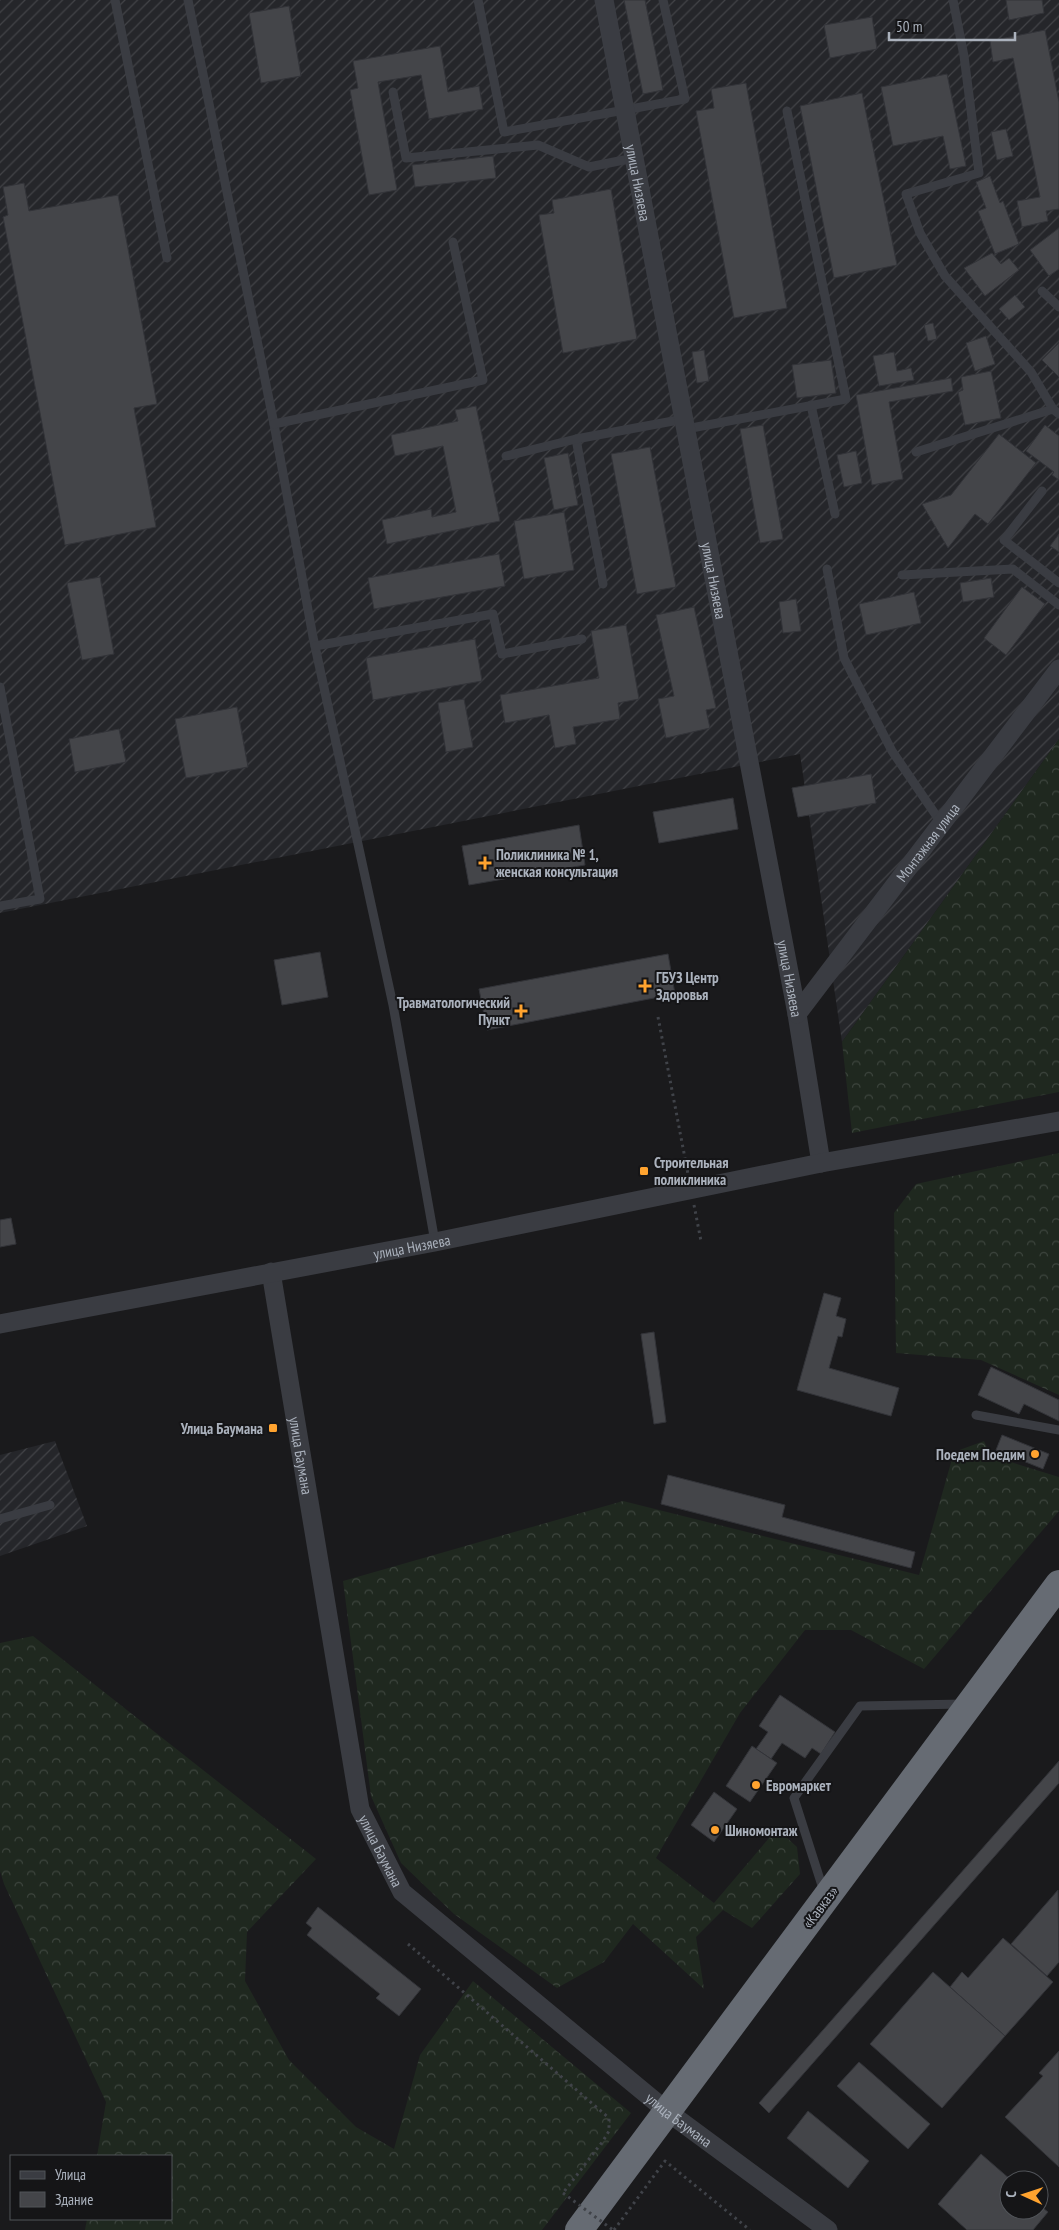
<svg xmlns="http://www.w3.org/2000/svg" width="1059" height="2230" viewBox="0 0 1059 2230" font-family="'PT Sans Narrow',sans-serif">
	<defs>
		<pattern id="industrial-furrows" width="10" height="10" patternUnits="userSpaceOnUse" patternTransform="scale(1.25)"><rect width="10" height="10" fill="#25262a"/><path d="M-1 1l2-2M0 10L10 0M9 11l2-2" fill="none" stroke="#424347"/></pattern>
		<pattern id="forest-crowns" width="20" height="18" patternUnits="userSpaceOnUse" patternTransform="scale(1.25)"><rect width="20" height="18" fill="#1f281f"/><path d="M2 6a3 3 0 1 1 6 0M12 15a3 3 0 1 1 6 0" fill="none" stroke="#3d453e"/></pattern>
	</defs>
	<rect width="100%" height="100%" fill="#1a1a1c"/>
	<g fill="url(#industrial-furrows)">
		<polygon points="0,0 1059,0 1059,739 842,1042 800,754 0,913"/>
		<polygon points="55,1441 87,1526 0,1556 0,1455"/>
	</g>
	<g fill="url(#forest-crowns)">
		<polygon points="1059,739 1059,1092 852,1133 842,1042"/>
		<polygon points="1059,1153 1059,1395 981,1360 896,1353 894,1213 916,1184"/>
		<polygon points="984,1441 991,1456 1059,1477 1059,1511 924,1669 851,1630 805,1630 740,1713 656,1858 714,1903 775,1831 785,1836 797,1847 800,1874 752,1928 723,1910 696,1937 704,1989 633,1924 604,1962 557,1988 454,1914 401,1863 371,1796 343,1581 623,1501 919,1575 954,1452"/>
		<polygon points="33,1636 316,1859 247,1932 245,1981 289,2060 356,2127 394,2149 420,2055 473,1981 631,2113 542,2230 85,2230 87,2219 171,2219 171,2156 97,2156 106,2102 4,1884 0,1871 0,1643"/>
	</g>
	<g fill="#444549" stroke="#333439">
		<polygon points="624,0 645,0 663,90 643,94"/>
		<polygon points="1006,0 1042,0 1044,13 1009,20"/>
		<polygon points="289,6 301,76 261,83 249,13"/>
		<polygon points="872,17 877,49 830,58 824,25"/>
		<polygon points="1045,30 1059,102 1059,209 1046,211 1048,221 1022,227 1017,201 1040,197 1013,58 993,62 990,41"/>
		<polygon points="440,46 448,92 479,86 483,109 429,119 421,75 378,82 397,190 369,195 350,90 358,88 353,61"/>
		<polygon points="947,74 966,166 950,169 943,136 893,146 881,87"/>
		<polygon points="746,83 787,308 734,318 696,111 714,108 711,89"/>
		<polygon points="862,93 897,265 834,278 800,106"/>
		<polygon points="1006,129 1013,156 997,160 991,132"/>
		<polygon points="493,156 496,178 415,187 412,165"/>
		<polygon points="990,176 1000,203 1003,201 1019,244 995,254 978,211 986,208 976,182"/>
		<polygon points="24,183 29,211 118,195 157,404 134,408 156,527 65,545 3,217 8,215 3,187"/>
		<polygon points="611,189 637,339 563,353 539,215 554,213 552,200"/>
		<polygon points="1059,228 1059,269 1049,276 1030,250"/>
		<polygon points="992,253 1001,264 1009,258 1019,270 985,296 964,268"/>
		<polygon points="1015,295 1025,307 1009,320 999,309"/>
		<polygon points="933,323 937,339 928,341 924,325"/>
		<polygon points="986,336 995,364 975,371 966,343"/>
		<polygon points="1059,343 1059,377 1042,360"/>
		<polygon points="704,350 709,381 697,383 692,352"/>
		<polygon points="894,352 897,371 911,368 914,380 879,386 873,356"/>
		<polygon points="831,360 836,393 797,398 792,365"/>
		<polygon points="991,371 1001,418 965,425 958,392 963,390 961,377"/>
		<polygon points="951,378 953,391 889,402 903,479 872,485 856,395"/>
		<polygon points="476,406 500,521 387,544 382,520 431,509 432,517 456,512 443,446 395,456 391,435 458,421 455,410"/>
		<polygon points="763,425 783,539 760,543 740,429"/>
		<polygon points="1045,425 1059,436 1059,480 1052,475 1054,472 1026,451"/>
		<polygon points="999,434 1036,463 988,524 975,514 948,548 922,504 951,495"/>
		<polygon points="650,447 676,587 637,594 611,454"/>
		<polygon points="856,451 862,483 844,487 837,455"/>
		<polygon points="568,453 578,505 554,510 544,458"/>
		<polygon points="564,512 574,570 524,579 514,521"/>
		<polygon points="1059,534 1059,552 1050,546"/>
		<polygon points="499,554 505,586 374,609 368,578"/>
		<polygon points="100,577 114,654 82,660 67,583"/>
		<polygon points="991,578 994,597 963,602 960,583"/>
		<polygon points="1022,587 1045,604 1006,655 984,638"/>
		<polygon points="914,592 921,623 866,635 859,604"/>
		<polygon points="796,599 801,631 783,633 779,602"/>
		<polygon points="694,607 716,708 706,710 710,728 666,738 658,699 674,696 656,615"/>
		<polygon points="626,625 639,699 618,703 620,719 573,727 576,744 555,748 549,715 505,723 500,695 599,678 591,631"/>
		<polygon points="475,639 482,681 373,700 366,658"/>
		<polygon points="464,699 473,747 446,752 438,703"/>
		<polygon points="237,707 248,767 186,778 175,719"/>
		<polygon points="119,729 126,762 75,772 69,739"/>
		<polygon points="871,774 876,803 798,817 792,788"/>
		<polygon points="733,798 738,829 659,843 653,812"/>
		<polygon points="579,825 585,865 469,885 462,846"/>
		<polygon points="320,952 328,997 282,1005 274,960"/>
		<polygon points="668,954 675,994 487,1030 479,989"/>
		<polygon points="11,1218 16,1244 0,1247 0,1220"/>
		<polygon points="824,1293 841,1298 836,1316 846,1319 842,1337 838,1336 829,1368 899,1388 891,1416 797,1390"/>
		<polygon points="654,1332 666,1422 654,1424 641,1334"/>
		<polygon points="991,1367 1059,1400 1059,1421 1024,1404 1019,1414 978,1395"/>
		<polygon points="1002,1435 1049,1454 1043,1469 996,1450"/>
		<polygon points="668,1475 785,1505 782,1517 915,1552 911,1568 661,1504"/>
		<polygon points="780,1695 835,1732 821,1754 812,1748 805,1758 782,1743 771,1759 756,1749 768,1732 759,1726"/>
		<polygon points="752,1746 777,1763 750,1802 726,1786"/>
		<polygon points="1059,1761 1059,1783 769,2113 759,2103"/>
		<polygon points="714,1792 737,1809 714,1842 691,1825"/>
		<polygon points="1058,1890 1059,1962 1047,1976 1011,1944"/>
		<polygon points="318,1907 421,1989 399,2016 376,1998 380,1994 307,1935 312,1928 306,1923"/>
		<polygon points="1003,1938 1053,1982 1005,2036 950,1987 962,1972 968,1978"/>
		<polygon points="933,1972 1005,2036 942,2108 870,2044"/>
		<polygon points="1059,2051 1059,2167 1005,2117 1043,2076 1039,2073"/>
		<polygon points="859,2062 930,2124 908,2149 837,2086"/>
		<polygon points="808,2111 869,2161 848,2188 787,2138"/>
		<polygon points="981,2154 1011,2180 1009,2180 1009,2210 1039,2210 1039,2205 1048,2212 1033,2230 967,2230 938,2204"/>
	</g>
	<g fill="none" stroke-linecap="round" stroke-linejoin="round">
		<g stroke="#404349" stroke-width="3" stroke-dasharray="2.5 4" stroke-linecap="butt">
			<polyline points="658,1017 688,1174"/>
			<polyline points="694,1205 701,1241"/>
			<polyline points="408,1944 609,2118 609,2131 603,2141 563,2193"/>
			<polyline points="614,2230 665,2161 750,2230"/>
		</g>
		<g stroke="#3a3c42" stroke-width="9">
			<polyline points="115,0 167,258"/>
			<polyline points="188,0 274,424 313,637 393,1005 435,1242"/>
			<polyline points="478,0 504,132 685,99 663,0"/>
			<polyline points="953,0 964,56 979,173 906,194 920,233 945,276 1031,372 1053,409"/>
			<polyline points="393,92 406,158 538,145 589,167 634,158"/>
			<polyline points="1042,291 1059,307"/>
			<polyline points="811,405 835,514"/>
			<polyline points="274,424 483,380 453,242"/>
			<polyline points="686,429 846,399 787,111"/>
			<polyline points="576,439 603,584"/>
			<polyline points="916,452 1053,409 1059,414"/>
			<polyline points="506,456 576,439 684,419"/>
			<polyline points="1042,491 1004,540 1059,583"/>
			<polyline points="827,569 844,658 892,751 942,824"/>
			<polyline points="902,575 1013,569 1059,605"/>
			<polyline points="315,646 493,614 502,654 582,639"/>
			<polyline points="0,687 40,899 0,906"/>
			<polyline points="976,1415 1059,1430"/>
			<polyline points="0,1519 50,1505"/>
			<polyline points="824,1892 794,1798 860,1706 963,1704"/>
		</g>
		<g stroke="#3a3c42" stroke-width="19">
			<path id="s1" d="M604,0l193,1014 24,149"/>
			<path id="s2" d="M797,1014l262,-345"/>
			<path id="s3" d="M271,1272l89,537 42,83 266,220 160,118"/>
			<path id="s4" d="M0,1324l435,-82 386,-79 238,-42"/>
		</g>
		<polyline stroke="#666b73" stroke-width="28" points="579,2230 1059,1584"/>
		<polyline stroke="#404349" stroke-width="3" stroke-dasharray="2.5 4" stroke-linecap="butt" points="563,2193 613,2230"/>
	</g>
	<g fill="#ffa32f" stroke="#151517" stroke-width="2">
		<path d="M482.5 855.5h5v5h5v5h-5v5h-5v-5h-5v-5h5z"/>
		<path d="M642.5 978.5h5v5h5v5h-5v5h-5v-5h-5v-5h5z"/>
		<path d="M518.5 1003.5h5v5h5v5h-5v5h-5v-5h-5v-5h5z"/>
		<rect x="639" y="1166" width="10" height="10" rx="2.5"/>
		<rect x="268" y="1423" width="10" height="10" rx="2.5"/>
		<circle cx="1035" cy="1454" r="5"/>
		<circle cx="756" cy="1785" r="5"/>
		<circle cx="715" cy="1830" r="5"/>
	</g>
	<g text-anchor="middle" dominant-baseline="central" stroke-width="4" stroke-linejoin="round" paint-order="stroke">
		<g font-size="15" fill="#abb2bd" stroke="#151517">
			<text stroke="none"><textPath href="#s1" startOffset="186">улица Низяева</textPath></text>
			<text stroke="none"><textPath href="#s1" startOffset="591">улица Низяева</textPath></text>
			<text stroke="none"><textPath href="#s2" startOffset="216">Монтажная улица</textPath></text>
			<text stroke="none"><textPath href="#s1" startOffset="996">улица Низяева</textPath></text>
			<text stroke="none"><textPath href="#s4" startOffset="419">улица Низяева</textPath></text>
			<text stroke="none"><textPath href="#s3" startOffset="186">улица Баумана</textPath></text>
			<text stroke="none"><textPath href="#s3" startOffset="591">улица Баумана</textPath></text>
			<text transform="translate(820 1907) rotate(-53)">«Кавказ»</text>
			<text stroke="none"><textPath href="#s3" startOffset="996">улица Баумана</textPath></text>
		</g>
		<g font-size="15" font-weight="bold" fill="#abb2bd" stroke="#151517" text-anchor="start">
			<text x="496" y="854">Поликлиника № 1,<tspan x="496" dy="17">женская консультация</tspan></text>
			<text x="656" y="977">ГБУЗ Центр<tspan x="656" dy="17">Здоровья</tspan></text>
			<text x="510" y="1002" text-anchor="end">Травматологический<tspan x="510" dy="17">Пункт</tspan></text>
			<text x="654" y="1162">Строительная<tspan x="654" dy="17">поликлиника</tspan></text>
			<text x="263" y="1428" text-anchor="end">Улица Баумана</text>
			<text x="1025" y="1454" text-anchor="end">Поедем Поедим</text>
			<text x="766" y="1785">Евромаркет</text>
			<text x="725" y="1830">Шиномонтаж</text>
		</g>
	</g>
	<rect x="10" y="2155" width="162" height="65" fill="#151517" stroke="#515459"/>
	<rect x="20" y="2171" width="25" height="8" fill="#3a3c42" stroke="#515459"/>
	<text x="55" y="2180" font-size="15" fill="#abb2bd">Улица</text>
	<rect x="20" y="2192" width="25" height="15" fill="#444549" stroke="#515459"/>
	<text x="55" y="2205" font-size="15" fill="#abb2bd">Здание</text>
	<g transform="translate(1024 2195) rotate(273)"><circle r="24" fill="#151517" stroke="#515459"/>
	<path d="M0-4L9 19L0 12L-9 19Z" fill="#ffa32f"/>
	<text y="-8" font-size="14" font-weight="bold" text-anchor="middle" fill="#abb2bd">С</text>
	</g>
	<path d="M889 32v8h126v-8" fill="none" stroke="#abb2bd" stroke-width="2.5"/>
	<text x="896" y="32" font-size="15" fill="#abb2bd" stroke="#151517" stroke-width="4" paint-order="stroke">50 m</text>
</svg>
